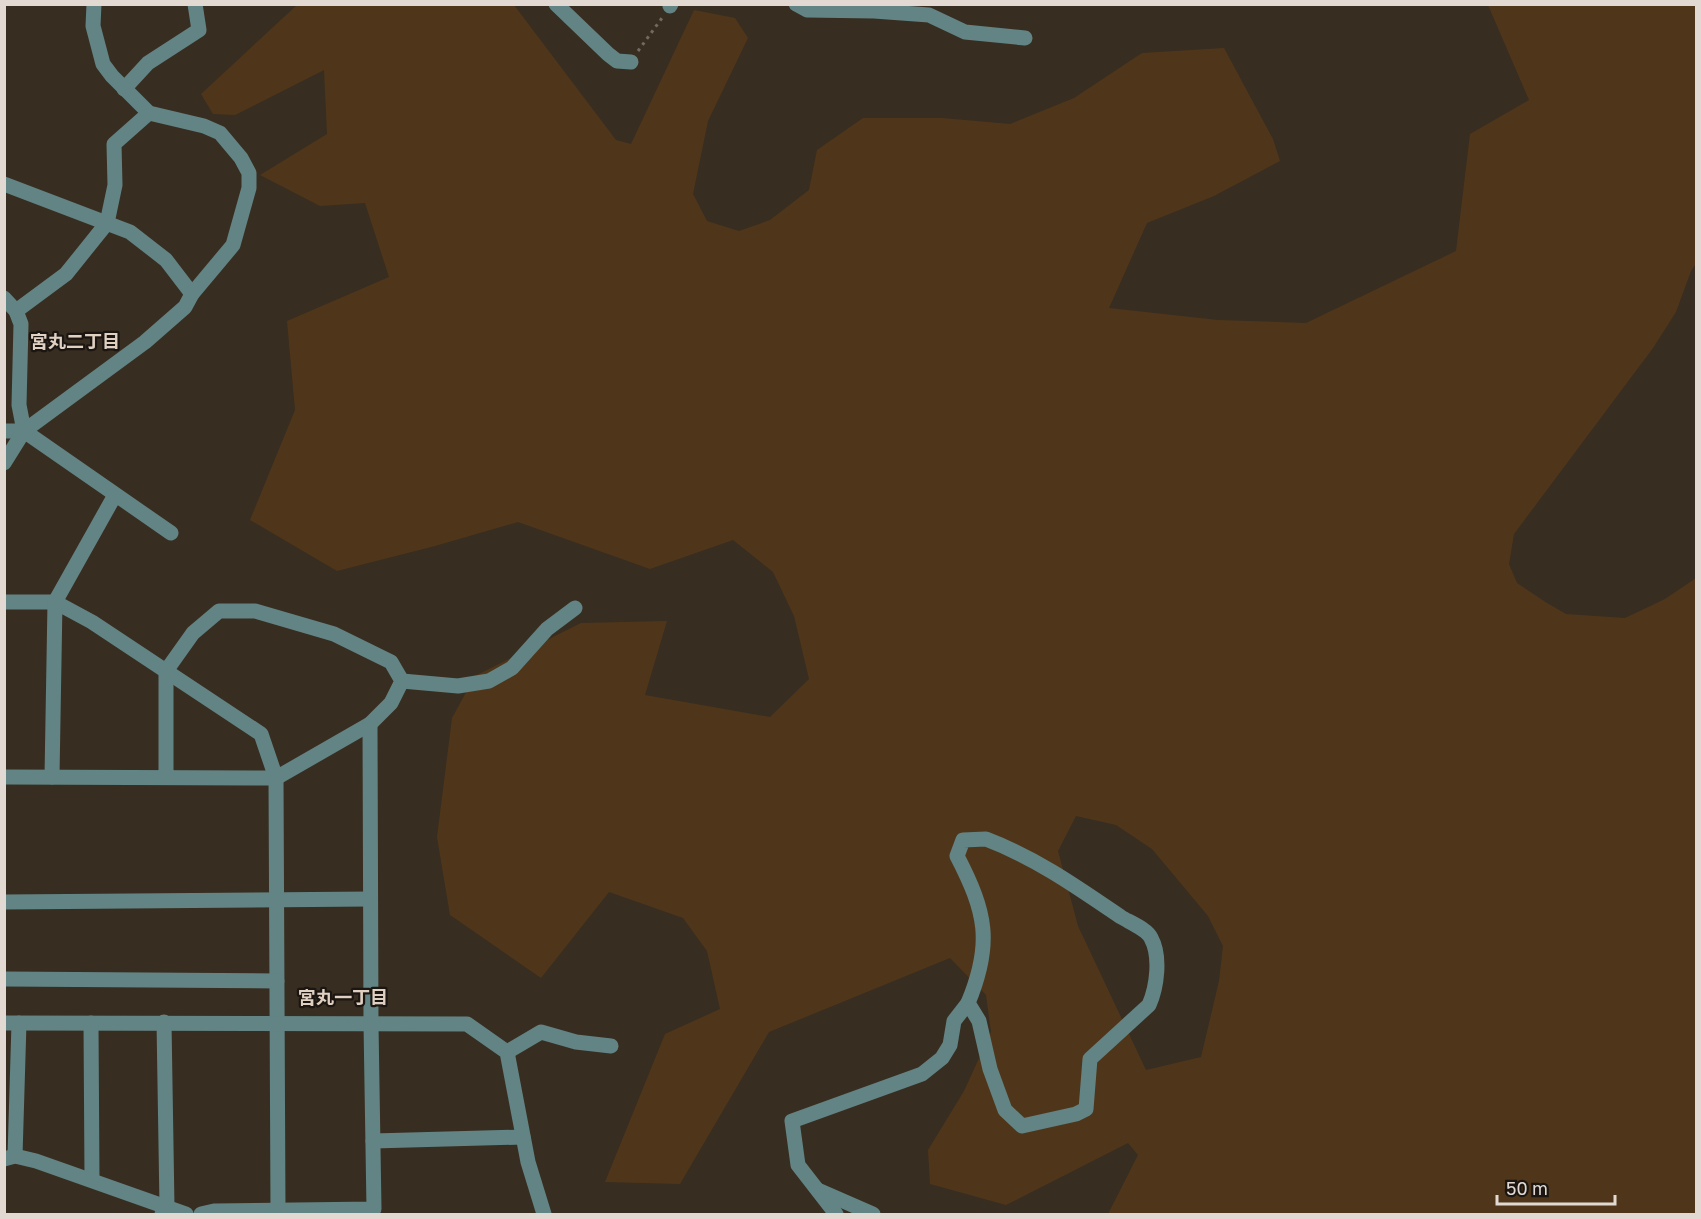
<svg xmlns="http://www.w3.org/2000/svg" width="1701" height="1219" viewBox="0 0 1701 1219" font-family="'Golos Text','Noto Sans JP',sans-serif">
	<rect width="100%" height="100%" fill="#382d21"/>
	<path fill="#4f361a" fill-rule="evenodd" d="M297,5h217l102,135 15,4 63,-134 41,8 13,20 -40,83 -15,73 14,27 32,10 31,-11 39,-30 8,-40 46,-32h79l68,6 64,-26 68,-45 82,-5 49,91 7,22 -66,35 -67,27 -38,85 109,12 88,3 150,-72 14,-117 59,-34 -41,-95h208v259l-5,7 -15,41 -23,36 -139,186 -5,30 8,19 30,20 19,11 59,4 40,-19 31,-21v636h-588l30,-59 -10,-12 -122,62 -76,-21 -2,-34 36,-59 27,-59 -5,-37 -36,-37 -181,74 -89,152 -75,-2 60,-148 55,-25 -13,-58 -24,-33 -74,-26 -68,86 -91,-63 -13,-78 15,-119 23,-42 106,-53 86,-2 -22,74 125,22 39,-38 -15,-63 -21,-44 -40,-32 -83,29 -132,-47 -83,24 -98,25 -87,-51 45,-110 -8,-89 102,-44 -24,-74 -45,3 -60,-31 67,-41 -3,-64 -89,45 -22,-1 -12,-20zM1076,816l40,9 36,24 56,67 15,30 -4,35 -18,76 -55,13 -68,-144 -20,-75z"/>
	<g fill="none" stroke-linecap="round" stroke-linejoin="round">
		<polyline stroke="#746a60" stroke-width="3" stroke-dasharray="3 4.5" stroke-linecap="butt" points="638,51 662,18"/>
		<g stroke="#628484" stroke-width="15">
			<polyline points="556,4 608,54 617,61 631,62"/>
			<polyline points="796,4 807,10 874,11 929,15 965,32 1025,38"/>
			<polyline points="670,6 671,4"/>
			<polyline points="124,89 148,63 199,30 195,4"/>
			<polyline points="4,184 130,232 166,260 192,294"/>
			<polyline points="4,298 16,311 21,324 19,405 24,431"/>
			<polyline points="16,311 66,274 107,223 115,185 114,144 149,113"/>
			<polyline points="4,431 24,431 171,533"/>
			<polyline points="4,463 24,431 145,342 185,307 192,294 233,245 249,188 249,173 241,158 220,133 204,126 149,113 112,76 103,64 93,26 94,4"/>
			<polyline points="4,602 55,602 92,622 261,734 276,778 278,1211"/>
			<polyline points="402,681 458,686 489,681 512,668 547,629 575,608"/>
			<polyline points="4,777 276,778 370,724 391,703 402,681 391,662 334,634 255,611 219,611 193,633 166,671 166,777"/>
			<polyline points="52,777 55,602 115,495"/>
			<path d="M986,839c50,19 91,48 135,78 8,5 26,12 30,21 10,18 6,49 -2,67l-59,54 -4,50 -10,5 -54,12 -17,-16 -15,-41 -11,-48 -11,-18c25,-60 18,-91 -11,-147l6,-16z"/>
			<polyline points="4,902 370,899"/>
			<polyline points="4,979 277,981"/>
			<polyline points="4,1023 467,1024 507,1052 528,1162 544,1214"/>
			<polyline points="91,1023 92,1180"/>
			<polyline points="507,1052 541,1032 576,1042 611,1046"/>
			<polyline points="373,1141 523,1137"/>
			<polyline points="15,1156 19,1023"/>
			<polyline points="4,1159 15,1156 36,1161 186,1214"/>
			<polyline points="818,1190 873,1214"/>
			<polyline points="162,1214 167,1207 164,1022"/>
			<polyline points="201,1214 214,1211 374,1209 371,1024 370,724"/>
			<polyline points="836,1214 798,1165 792,1121 922,1074 942,1058 950,1045 954,1021 968,1003"/>
		</g>
	</g>
	<g text-anchor="middle" dominant-baseline="central" stroke-width="4.5" stroke-linejoin="round" paint-order="stroke">
		<g font-size="18" font-weight="bold" fill="#e0d0c2" stroke="#1b1611">
			<text x="75" y="341">宮丸二丁目</text>
			<text x="343" y="997">宮丸一丁目</text>
		</g>
	</g>
	<rect width="1701" height="1219" fill="none" stroke="#e1d9d2" stroke-width="12"/>
	<path d="M1497 1195v9h118v-9" fill="none" stroke="#e1d9d2" stroke-width="3"/>
	<text x="1506" y="1195" font-size="18" fill="#e1d9d2" stroke="#1b1611" stroke-width="4.5" paint-order="stroke">50 m</text>
</svg>
